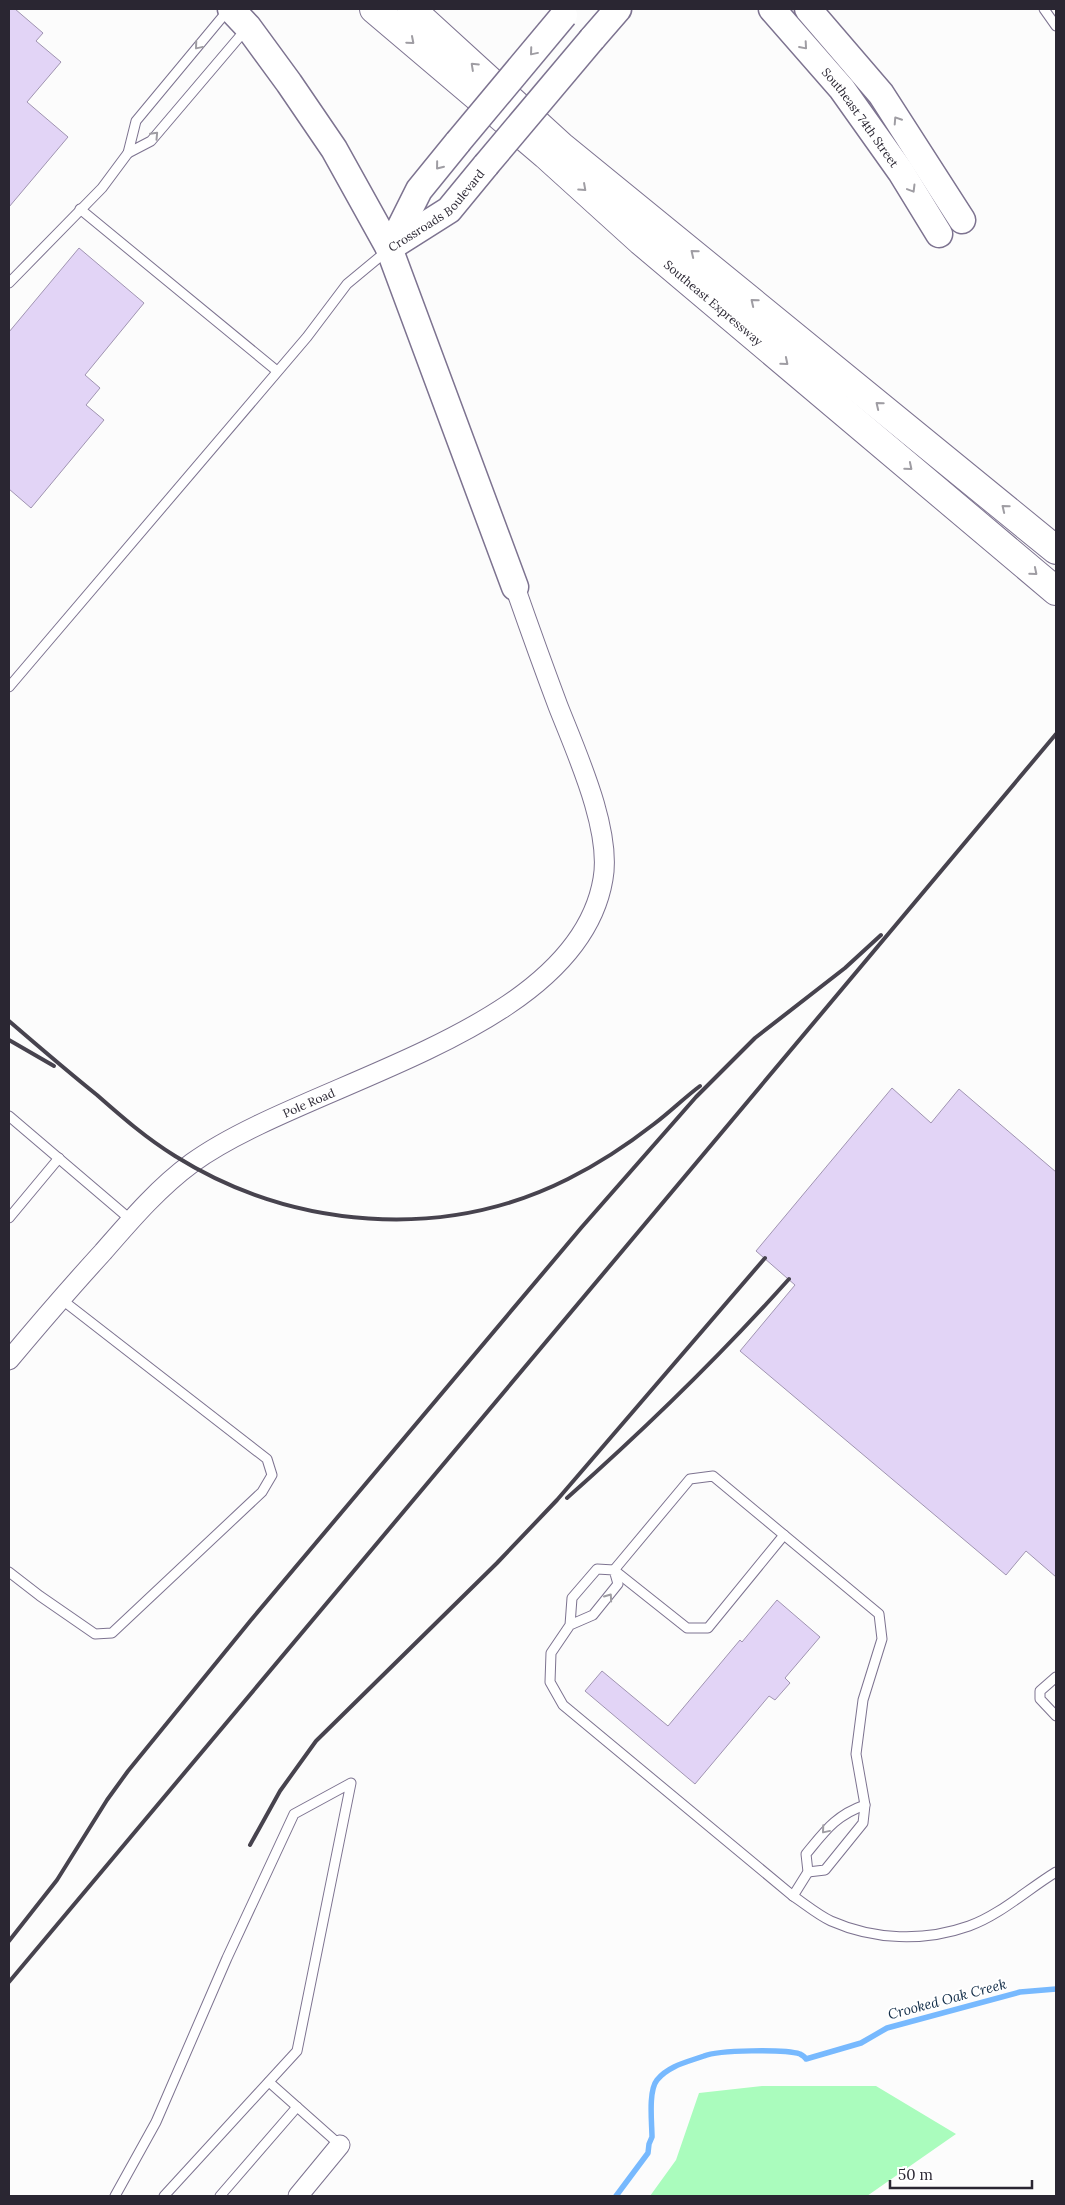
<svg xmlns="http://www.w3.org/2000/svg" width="1065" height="2205" viewBox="0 0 1065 2205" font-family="Lora,serif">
	<rect width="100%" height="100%" fill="#fcfcfc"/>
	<polygon fill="#aafcbd" points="762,2086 876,2086 956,2134 867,2196 650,2196 676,2160 699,2093"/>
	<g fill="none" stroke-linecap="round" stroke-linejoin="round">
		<path stroke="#77b9fe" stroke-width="5.5" d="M616,2196l32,-43 1,-9 3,-7c0,-13 -4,-46 5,-57 11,-14 30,-18 47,-24 14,-6 81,-7 96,-2 2,1 5,3 6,5l55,-16 26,-15 133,-36 36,-3"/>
	</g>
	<g fill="#e2d4f6" stroke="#a094b1">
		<polygon points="9,9 15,9 43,33 36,41 61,62 27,102 68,137 9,207"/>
		<polygon points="79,248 144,303 85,375 100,388 86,405 104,420 31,508 9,489 9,332"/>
		<polygon points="892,1088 931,1123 959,1089 1056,1172 1056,1577 1026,1551 1006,1575 740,1351 795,1285 756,1251"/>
		<polygon points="777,1600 820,1637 785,1678 790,1683 775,1700 769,1696 695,1784 585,1691 602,1671 668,1726 740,1640 742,1642"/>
	</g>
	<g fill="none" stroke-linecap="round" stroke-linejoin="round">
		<g stroke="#7d7390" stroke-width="11">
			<g id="lane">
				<polyline points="229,9 136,121 128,153 151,141 247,28"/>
				<polyline points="1044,9 1056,26"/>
				<polyline points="80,209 277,371"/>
				<polyline points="9,283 102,188 128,153"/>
				<polyline points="9,687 307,337 347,284 388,250"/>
				<polyline points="9,1116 131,1220"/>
				<polyline points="9,1218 59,1158"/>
				<polygon points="713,1476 784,1535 708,1628 687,1628 614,1570 690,1479"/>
				<polyline points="784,1535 879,1614 882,1639 863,1700 856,1754 865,1805 863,1823 825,1870 808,1872"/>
				<polyline points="9,1572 40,1596 95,1634 112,1633 262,1492 272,1475 267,1459 61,1299"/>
				<path d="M570,1625l23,-10 25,-31 -4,-14 -17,-1 -25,29 -2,27 -19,28 -1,29 13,23 230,191c12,8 25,19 38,25 43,19 93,21 138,5 31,-11 59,-37 87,-54"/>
				<polyline points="1056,1677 1040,1691 1040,1699 1056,1716"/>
				<path d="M793,1896l15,-24 -2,-18c19,-23 30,-39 59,-49"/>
				<polyline points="269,2082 340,2145"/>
				<polyline points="115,2196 156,2122 227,1958 294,1814 351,1783 297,2051 164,2196"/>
				<polyline points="220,2196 297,2107"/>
			</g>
		</g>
		<g stroke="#7d7390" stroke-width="21">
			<g id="street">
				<path id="s1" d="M9,1360c31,-37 62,-73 94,-108 27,-31 55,-64 89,-89 113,-82 385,-129 411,-284 9,-49 -27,-127 -45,-173 -15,-40 -29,-79 -43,-119"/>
				<polyline points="298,2196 340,2145"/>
			</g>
		</g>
		<g stroke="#7d7390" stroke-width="29">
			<g id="secondary">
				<polyline points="231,9 248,27 289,83 334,149 389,248 515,587"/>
				<path id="s2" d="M772,9l70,80 59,83 38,62"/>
				<polyline points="808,9 881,94 962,220"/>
				<polyline points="592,39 618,9"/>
				<path id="s3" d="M389,248l60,-38 37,-45"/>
				<polyline points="390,248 419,190 458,142"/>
			</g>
		</g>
		<g stroke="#7d7390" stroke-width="30">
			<g id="highway">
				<path id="s4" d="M374,9l172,146 95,86 415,350"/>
				<polyline points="411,9 561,146 1056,550"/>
			</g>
		</g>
		<use href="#lane" stroke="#fff" stroke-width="9"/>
		<use href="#street" stroke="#fff" stroke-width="19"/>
		<use href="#secondary" stroke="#fff" stroke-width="26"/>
		<use href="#highway" stroke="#fff" stroke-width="28"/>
		<g stroke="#47434e" stroke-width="4">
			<path d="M9,1021c29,25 58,50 88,74 25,22 49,43 78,61 117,73 268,86 393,23 30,-15 59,-34 86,-55 16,-12 30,-26 46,-38"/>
			<polyline points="9,1040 54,1066"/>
			<path d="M567,1498c78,-69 152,-141 222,-219"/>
			<polyline points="250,1845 280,1791 316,1741 497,1563 557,1500 765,1258"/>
			<polyline points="9,1941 57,1880 107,1800 128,1771 251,1620 581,1228 696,1097 755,1038 845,968 881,935"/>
			<polyline points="9,1982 1056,734"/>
		</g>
		<g stroke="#7d7390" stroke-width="29" stroke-linecap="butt">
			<g id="secondary-bridge">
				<polyline points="458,142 564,15"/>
				<polyline points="486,165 592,39"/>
			</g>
		</g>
		<use href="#secondary-bridge" stroke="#fff" stroke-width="26"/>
	</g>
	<defs><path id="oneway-chevron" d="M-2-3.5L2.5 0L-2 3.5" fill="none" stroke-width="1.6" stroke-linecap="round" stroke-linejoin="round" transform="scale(1.25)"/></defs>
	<g stroke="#9f9da3">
		<use href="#oneway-chevron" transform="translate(411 41) rotate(41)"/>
		<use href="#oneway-chevron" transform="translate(198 46) rotate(130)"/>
		<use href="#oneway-chevron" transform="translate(804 46) rotate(49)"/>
		<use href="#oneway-chevron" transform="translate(533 52) rotate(130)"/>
		<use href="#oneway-chevron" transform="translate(474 66) rotate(-137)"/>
		<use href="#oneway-chevron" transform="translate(897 120) rotate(-123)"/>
		<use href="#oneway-chevron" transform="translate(155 135) rotate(-47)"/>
		<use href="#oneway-chevron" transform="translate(439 166) rotate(129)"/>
		<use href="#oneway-chevron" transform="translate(583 188) rotate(42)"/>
		<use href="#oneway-chevron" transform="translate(912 189) rotate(59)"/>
		<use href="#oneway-chevron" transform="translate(694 253) rotate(-141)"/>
		<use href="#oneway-chevron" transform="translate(754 302) rotate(-141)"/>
		<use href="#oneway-chevron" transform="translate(785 362) rotate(40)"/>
		<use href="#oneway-chevron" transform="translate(879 405) rotate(-141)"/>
		<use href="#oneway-chevron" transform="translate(909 467) rotate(40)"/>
		<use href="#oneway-chevron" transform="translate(1005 508) rotate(-141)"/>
		<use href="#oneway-chevron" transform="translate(1034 572) rotate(40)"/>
		<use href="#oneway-chevron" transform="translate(609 1597) rotate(-55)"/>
		<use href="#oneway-chevron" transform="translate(825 1830) rotate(130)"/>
	</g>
	<g text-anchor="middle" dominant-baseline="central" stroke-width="4" stroke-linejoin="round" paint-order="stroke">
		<g font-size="12" fill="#2a2632" stroke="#fff">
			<text stroke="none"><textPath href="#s2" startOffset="140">Southeast 74th Street</textPath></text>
			<text stroke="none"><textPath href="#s3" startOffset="61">Crossroads Boulevard</textPath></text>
			<text stroke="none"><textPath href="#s4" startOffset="449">Southeast Expressway</textPath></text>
			<text stroke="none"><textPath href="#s1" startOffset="401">Pole Road</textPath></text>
		</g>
		<g font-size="14" font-style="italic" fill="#122d48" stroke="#fff">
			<text transform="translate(947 1999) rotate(-15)">Crooked Oak Creek</text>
		</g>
	</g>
	<rect width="1065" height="2205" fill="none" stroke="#2a2632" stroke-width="20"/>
	<path d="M890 2180v8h142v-8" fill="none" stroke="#2a2632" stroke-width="2.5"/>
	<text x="898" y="2180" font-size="15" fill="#2a2632" stroke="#ffffff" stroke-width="4" paint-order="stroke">50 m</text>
</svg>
